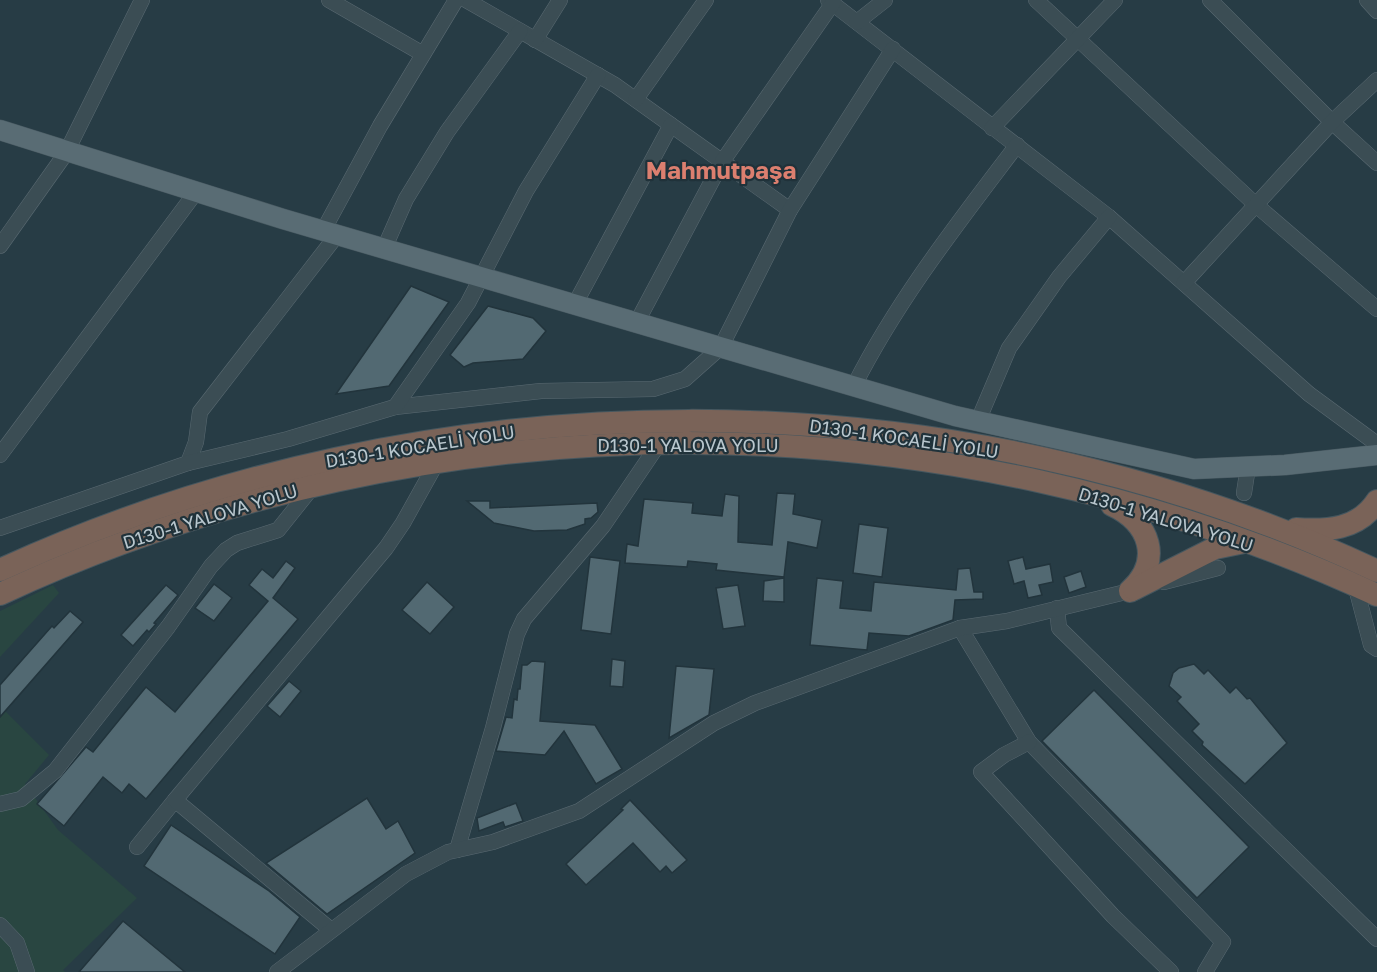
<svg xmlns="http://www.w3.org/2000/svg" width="1377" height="972" viewBox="0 0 1377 972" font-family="'Golos Text',sans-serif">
	<rect width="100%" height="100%" fill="#273c45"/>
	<g fill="#294641">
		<polygon points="53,585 59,593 0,657 0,611"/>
		<polygon points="0,706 49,755 25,784 58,830 137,898 63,970 65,972 0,972"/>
	</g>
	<g fill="#526972" stroke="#22343c" stroke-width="1.5">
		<polygon points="411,286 449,302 389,386 336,394"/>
		<polygon points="488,306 533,318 546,331 523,359 473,363 464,367 450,355"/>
		<polygon points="777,493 795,494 793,514 822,520 817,548 788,542 784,577 716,570 717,564 688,561 687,567 625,563 627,544 638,546 644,499 693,503 692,513 722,516 725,494 739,496 738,542 772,545"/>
		<polygon points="467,501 490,501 490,508 597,503 598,512 591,518 585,519 585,524 567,530 534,531 494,523"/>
		<polygon points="859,524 888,528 882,577 853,573"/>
		<polygon points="590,557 620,561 611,634 581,630"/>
		<polygon points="1023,557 1026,569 1050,564 1053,582 1039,585 1042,595 1028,598 1024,581 1014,584 1008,561"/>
		<polygon points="286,561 295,568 273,598 298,619 146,799 129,784 122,793 103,777 64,826 37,804 86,747 93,752 146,687 175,712 268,601 249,585 262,569 273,578"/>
		<polygon points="970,568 974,592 983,592 983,599 955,600 953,620 909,636 869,633 867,650 810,645 817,578 843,581 840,608 871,611 874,582 956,590 958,569"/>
		<polygon points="1081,571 1086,587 1069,593 1064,577"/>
		<polygon points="784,578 784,602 763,601 764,581"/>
		<polygon points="427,582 454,607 430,634 402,610"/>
		<polygon points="214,584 232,598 214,621 195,608"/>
		<polygon points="166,585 178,595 154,623 156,624 149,632 147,630 133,646 121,635"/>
		<polygon points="738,585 745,626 723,629 716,588"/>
		<polygon points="70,611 83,622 0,717 0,685 52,626 54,628"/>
		<polygon points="612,659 625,661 623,687 610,686"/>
		<polygon points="532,661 545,662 540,721 595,725 622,769 596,784 564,731 545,755 496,751 506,717 512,718 514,699 517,700 518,689 520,689 522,665 527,665"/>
		<polygon points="1194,664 1204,674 1208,670 1230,693 1236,687 1247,699 1250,698 1287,743 1245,784 1202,745 1203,742 1192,731 1199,724 1177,701 1181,697 1169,686 1173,673 1179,668"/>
		<polygon points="676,666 714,669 709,715 669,738"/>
		<polygon points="289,681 301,691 280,717 267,706"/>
		<polygon points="1094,690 1249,847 1197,898 1042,741"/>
		<polygon points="367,798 386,829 398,821 415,853 327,914 266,863"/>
		<polygon points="630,800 687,860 672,873 666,866 660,872 633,843 586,885 566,864 623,810 621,809"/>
		<polygon points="516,803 523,821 505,827 503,822 479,831 477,818"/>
		<polygon points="171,825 269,891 300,917 275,954 144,866"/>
		<polygon points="123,921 185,972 79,972"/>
	</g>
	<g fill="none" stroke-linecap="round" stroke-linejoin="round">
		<g stroke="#5a6a72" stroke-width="16">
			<g id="minor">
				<polyline points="329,0 423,54"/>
				<polyline points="466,0 615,85 790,210"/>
				<polyline points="828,0 1109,217 1309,394 1377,444"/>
				<polyline points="1036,0 1256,205 1377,309"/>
				<polyline points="1210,0 1332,122 1377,163"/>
				<polyline points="1367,0 1377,11"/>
				<polyline points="857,22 885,0"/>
				<polyline points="535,40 560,0"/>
				<polyline points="636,99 706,0"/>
				<polyline points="992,128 1115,0"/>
				<polyline points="323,231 380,126 456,0"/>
				<polyline points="0,246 66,153 142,0"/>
				<polyline points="384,249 406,199 447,132 520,31"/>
				<polyline points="1184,283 1332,122 1377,80"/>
				<polyline points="575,304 671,125"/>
				<polyline points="637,322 722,162 833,3"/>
				<path d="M854,386c44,-87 104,-163 163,-241"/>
				<polyline points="395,407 541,391 653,389 685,379 721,347 790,210 893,49"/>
				<polyline points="978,421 1009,348 1059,277 1109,217"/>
				<polyline points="0,455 196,192"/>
				<polyline points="188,463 196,442 200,412 337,235"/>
				<polyline points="1244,493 1248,467"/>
				<polyline points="0,528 188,463 288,439 395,407 468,303 526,191 598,75"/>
				<polyline points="1164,582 1218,568"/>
				<polyline points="1355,584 1371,645 1377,649"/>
				<polyline points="1057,608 1059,628 1377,939"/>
				<polyline points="960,628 1029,742 1223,942 1205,972"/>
				<polyline points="1029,742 1004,755 981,772 1113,916 1171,972"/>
				<polyline points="0,804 21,799 55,771 168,627 211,566 226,550 237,543 278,530 314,485"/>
				<polyline points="137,847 175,800"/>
				<polyline points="457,850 493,728 517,634 524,619 603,526 660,442"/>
				<polyline points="0,925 17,943 27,972"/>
				<polyline points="331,930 175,800 386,548 403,523 437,462"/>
				<polyline points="277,972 406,874 448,852 493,842 579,811 714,723 755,703 960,628 1007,621 1138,589"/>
			</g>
		</g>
		<g stroke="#485961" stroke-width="21">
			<polyline id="major" points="0,130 283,219 955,416 1194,469 1285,465 1377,455"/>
		</g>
		<g stroke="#46575f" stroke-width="24">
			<g id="highway">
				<path d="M1112,505c38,17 51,56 18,86"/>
				<path d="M1296,529c31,2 62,1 81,-28"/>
				<path d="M0,570c430,-197 948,-201 1377,1"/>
				<polyline points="1134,589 1215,548 1244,542"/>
				<path d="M0,594c434,-202 942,-201 1377,1"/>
			</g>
		</g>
		<use href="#minor" stroke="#3b4d54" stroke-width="15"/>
		<use href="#major" stroke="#596c74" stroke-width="20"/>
		<use href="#highway" stroke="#7a6358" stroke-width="22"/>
	</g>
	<g text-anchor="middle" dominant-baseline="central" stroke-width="4.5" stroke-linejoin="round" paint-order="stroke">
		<g font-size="18" fill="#b9c7ce" stroke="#20323a">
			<text transform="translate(904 438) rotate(8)">D130-1 KOCAELİ YOLU</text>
			<text x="688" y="445">D130-1 YALOVA YOLU</text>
			<text transform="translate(420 446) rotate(-9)">D130-1 KOCAELİ YOLU</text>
			<text transform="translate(210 516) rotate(-17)">D130-1 YALOVA YOLU</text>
			<text transform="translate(1166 519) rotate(17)">D130-1 YALOVA YOLU</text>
		</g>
		<g font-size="24" font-weight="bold" fill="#dc7f6f" stroke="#20323a">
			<text x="721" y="169">Mahmutpaşa</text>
		</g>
	</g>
</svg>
